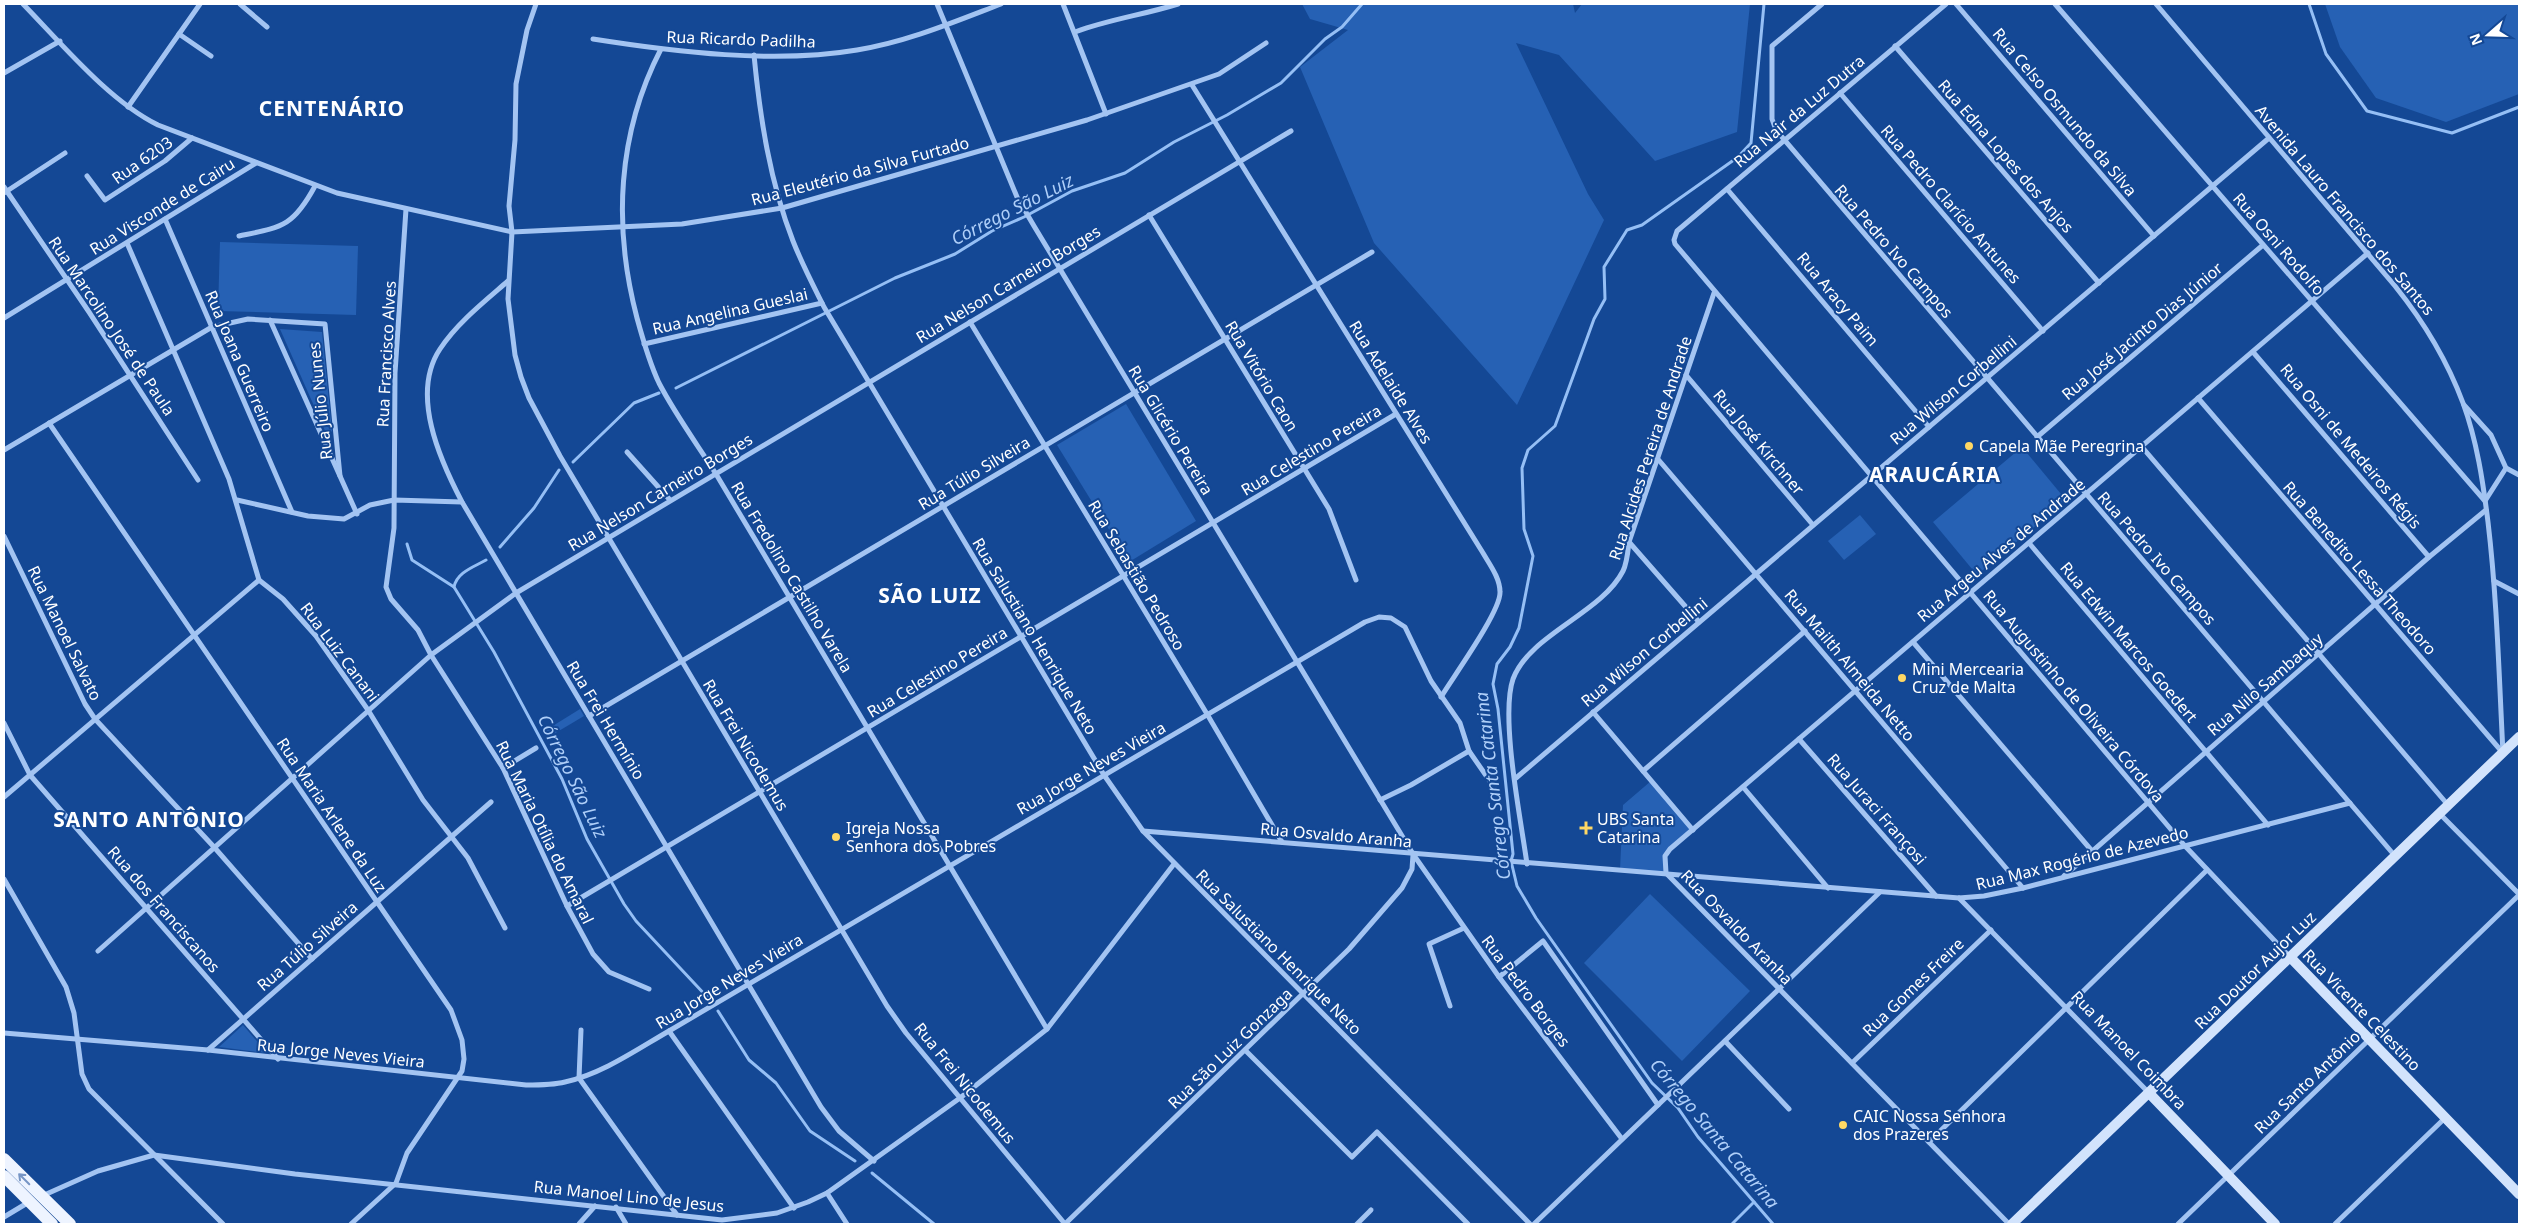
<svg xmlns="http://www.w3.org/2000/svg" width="2523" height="1228" viewBox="0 0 2523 1228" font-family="'Noto Sans',sans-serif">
	<rect width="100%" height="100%" fill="#144895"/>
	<g fill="#2661b4">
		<polygon points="1302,4 1573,4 1575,13 1582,4 1750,4 1737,132 1655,161 1559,55 1516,43 1588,194 1604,220 1517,405 1374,243 1300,67 1348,30 1310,19"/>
		<polygon points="2325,4 2519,4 2519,94 2446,122 2376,98 2340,47"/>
		<polygon points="220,242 358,246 356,315 218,311"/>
		<polygon points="280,329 322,332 332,431 330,433 326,433"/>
		<polygon points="1126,404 1196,521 1129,562 1057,445"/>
		<polygon points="2022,447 2066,500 1977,575 1933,522"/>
		<polygon points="1860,515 1876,534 1844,560 1828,541"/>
		<polygon points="580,709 584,716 547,738 543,732"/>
		<polygon points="1651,781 1693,830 1665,856 1666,873 1620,870 1623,805"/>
		<polygon points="1650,894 1750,991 1682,1061 1584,963"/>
		<polygon points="243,1025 267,1053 219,1047"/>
	</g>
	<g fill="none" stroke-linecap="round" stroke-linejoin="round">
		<g stroke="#95bff5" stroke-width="3">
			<polyline points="1764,4 1751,143 1738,157 1642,225 1627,230 1604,267 1605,299 1594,319 1555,426 1528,450 1522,468 1524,529 1533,556 1519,628 1510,647 1497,664 1493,684 1498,709 1513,854 1511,861 1517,886 1536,918 1652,1083 1678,1108 1698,1137 1773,1224"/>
			<polyline points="2309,4 2326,54 2367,111 2452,133 2519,107"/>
			<polyline points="676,388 895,278 955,254 992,231 1024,217 1072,191 1125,173 1174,142 1227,115 1281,83 1325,39 1342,27 1362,4"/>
			<polyline points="573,462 634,403 659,393"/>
			<polyline points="407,544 412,560 454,587"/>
			<polyline points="500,547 534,508 559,470"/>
			<path d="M486,560c-12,7 -29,12 -32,27l40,65 68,127 25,60 37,65 12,17 73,78"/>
			<polyline points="718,1011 749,1060 776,1083 810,1131 855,1161"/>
			<polyline points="872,1173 934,1224"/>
			<polyline points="1732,1224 1754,1202"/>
		</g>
		<g stroke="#a3c4f2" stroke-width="5">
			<path d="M23,4c38,39 86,97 135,121l179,68 175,39 170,-8 100,-16 305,-88 132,-46 47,-31"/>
			<polyline points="240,4 267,27"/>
			<polyline points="536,4 527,30 516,84 515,140 509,206 512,232 508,299 515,355 521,377 529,398 560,456 887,1006 906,1033 1065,1224"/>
			<polyline points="937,4 1017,197 1034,226 1413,854 1499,977 1622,1139"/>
			<polyline points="1063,4 1106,114"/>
			<polyline points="1822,4 1772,46 1772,119 1776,130 2395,856"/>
			<polyline points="1946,4 1677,231 1674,240 1675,244 2185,846 2290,957"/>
			<polyline points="1956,4 2154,236"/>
			<polyline points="2055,4 2485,501 2506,468"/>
			<path d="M2156,4l239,282c29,36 52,74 68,117 14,38 20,79 25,119 9,76 11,154 15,231"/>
			<path d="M1075,32c35,-13 68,-17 103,-28"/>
			<polyline points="179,34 211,56"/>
			<path d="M593,39c82,13 182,25 264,11 50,-8 97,-28 144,-46"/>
			<polyline points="1895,46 2099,283"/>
			<path d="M661,49c-44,85 -48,178 -24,269 6,22 12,44 22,65 16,31 38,61 57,91l331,555"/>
			<path d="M754,55c6,63 16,127 39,186 9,23 20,44 31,66l280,468 39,56 387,393"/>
			<polyline points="4,73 60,41"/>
			<path d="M1192,85l291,468c7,12 17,25 17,39 1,19 -47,85 -59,105"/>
			<polyline points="1840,93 2043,331"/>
			<polyline points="128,107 200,4"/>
			<polyline points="87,176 105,200 165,161 192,138"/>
			<polyline points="4,187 89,312 198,480"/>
			<polyline points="1727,189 1929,427"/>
			<polyline points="4,193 65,153"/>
			<polyline points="406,209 395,373 394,528 386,587 391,599 418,630 431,655 503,768 567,906 593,954 609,972 649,989"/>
			<polyline points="1149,215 1329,509 1356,580"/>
			<polyline points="165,219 292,512"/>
			<path d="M239,236c43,-9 54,-9 76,-50"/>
			<polyline points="127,243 229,479 259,580 283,599 316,636 368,710 423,800 468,858 505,928"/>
			<path d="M508,281c-23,20 -51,42 -68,68 -30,45 0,111 22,153l359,605 18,24 35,30"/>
			<polyline points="4,318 256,163"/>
			<polyline points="270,320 357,514"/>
			<polyline points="970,322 1207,714 1282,842"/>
			<polyline points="644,344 822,303"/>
			<polyline points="2253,352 2429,557"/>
			<polyline points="1686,375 1813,525"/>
			<polyline points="2198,398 2503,753"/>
			<polyline points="2464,405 2491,435 2506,468 2519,475"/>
			<polyline points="49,423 451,1010 462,1040 464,1059 462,1071 407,1153 396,1183 351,1224"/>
			<polyline points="2037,437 2263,245"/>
			<polyline points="2142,447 2448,805"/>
			<polyline points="4,450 212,327 248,319 325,324 340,476"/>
			<polyline points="627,452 670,500"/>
			<polyline points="1657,458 2023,888"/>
			<polyline points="237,500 308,516 344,519 370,505 394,500 462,502"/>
			<polyline points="4,536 85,704 95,719 214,847 312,959"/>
			<polyline points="1629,542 1699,622"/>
			<polyline points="2029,543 2268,825"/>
			<polyline points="2494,581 2519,594"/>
			<polyline points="1913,642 2092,851"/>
			<polyline points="1593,712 1693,830"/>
			<polyline points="589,716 1372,252"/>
			<polyline points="4,723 30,775 278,1059"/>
			<polyline points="1799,739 1936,896"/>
			<polyline points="503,768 536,748"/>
			<polyline points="1643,771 1805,631"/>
			<polyline points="1516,778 2269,138"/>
			<polyline points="1743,787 1828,888"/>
			<polyline points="4,797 259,580"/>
			<polyline points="1380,800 1411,785 1469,751"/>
			<polyline points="2440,814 2519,894"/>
			<polyline points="1143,831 1959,898 1984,896 2023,888 2350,803"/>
			<path d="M1527,864c-6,-44 -27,-147 -14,-185 17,-45 88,-65 110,-108 4,-8 5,-20 6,-29l85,-249"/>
			<polyline points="2064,876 2429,557 2486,510"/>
			<polyline points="4,879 66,987 74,1013 82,1074 89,1089 223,1224"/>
			<polyline points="1959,898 2149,1093"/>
			<polyline points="567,906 1396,414"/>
			<polyline points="98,951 431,655 516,593 1291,131"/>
			<polyline points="1499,977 1543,941 1658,1105"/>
			<polyline points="1450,1006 1429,944 1464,928"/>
			<polyline points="581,1030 579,1078 677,1215"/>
			<polyline points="669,1031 794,1208"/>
			<path d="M4,1033l204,17 318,35c13,0 27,0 39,-3 37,-8 71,-32 104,-51l696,-409 14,-5 12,1 14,9 26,54 29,42 9,28 25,36"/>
			<polyline points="1725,1041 1789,1109"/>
			<polyline points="208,1050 491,802"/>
			<polyline points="1245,1050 1352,1157 1377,1132 1468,1224"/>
			<polyline points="1852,1063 1991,930"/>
			<polyline points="1929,1142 2207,870"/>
			<polyline points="827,1193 847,1224"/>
			<polyline points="42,1196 98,1171 154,1155 295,1174 722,1220 777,1213 808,1202 827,1193 960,1098 1047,1029 1174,864"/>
			<polyline points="616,1207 626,1224"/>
			<polyline points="4,1217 29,1202"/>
			<polyline points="579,1224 595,1206"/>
			<polyline points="1065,1224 1349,949 1402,888 1412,869 1413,855"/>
			<polyline points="1357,1224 1371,1210"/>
			<polyline points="1534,1224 1880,892"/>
			<polyline points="2009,1224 1666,873 1665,856 1670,849 2368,253"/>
			<polyline points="2178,1224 2519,895"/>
			<polyline points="2335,1224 2445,1118"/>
		</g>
		<g stroke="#d2e3fc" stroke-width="10">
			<polyline points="2290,957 2519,1194"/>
			<polyline points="2149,1093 2275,1224"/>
			<polyline points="2012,1224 2519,737"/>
		</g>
		<g stroke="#eef4ff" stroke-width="12">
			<polyline points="4,1159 70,1224"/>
			<polyline points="4,1176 52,1224"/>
		</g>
	</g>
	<defs><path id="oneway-shaft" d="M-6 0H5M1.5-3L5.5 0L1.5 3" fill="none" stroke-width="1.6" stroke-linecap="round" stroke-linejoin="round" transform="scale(1.25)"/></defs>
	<use stroke="#7695c5" href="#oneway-shaft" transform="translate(24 1179) rotate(-135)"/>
	<g fill="#ffd864" stroke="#144895" stroke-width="2">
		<circle cx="1969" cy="446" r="5"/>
		<circle cx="1902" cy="678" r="5"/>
		<path d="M1583.5 820.5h5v5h5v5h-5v5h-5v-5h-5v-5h5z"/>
		<circle cx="836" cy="837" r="5"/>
		<circle cx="1843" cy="1125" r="5"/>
	</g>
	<g text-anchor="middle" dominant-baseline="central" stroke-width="4" stroke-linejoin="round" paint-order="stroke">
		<g font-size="16" fill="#fff" stroke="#144895">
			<text transform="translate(741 39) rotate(2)">Rua Ricardo Padilha</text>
			<text transform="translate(1799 111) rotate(-40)">Rua Nair da Luz Dutra</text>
			<text transform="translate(2065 112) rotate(50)">Rua Celso Osmundo da Silva</text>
			<text transform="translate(2006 156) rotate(49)">Rua Edna Lopes dos Anjos</text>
			<text transform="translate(142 160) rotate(-35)">Rua 6203</text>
			<text transform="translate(860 171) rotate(-15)">Rua Eleutério da Silva Furtado</text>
			<text transform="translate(1951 204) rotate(49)">Rua Pedro Clarício Antunes</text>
			<text transform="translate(162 206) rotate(-32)">Rua Visconde de Cairu</text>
			<text transform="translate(2345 210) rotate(50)">Avenida Lauro Francisco dos Santos</text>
			<text transform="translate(2279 244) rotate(49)">Rua Osni Rodolfo</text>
			<text transform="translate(1894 251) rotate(49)">Rua Pedro Ivo Campos</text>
			<text transform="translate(1008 284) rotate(-31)">Rua Nelson Carneiro Borges</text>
			<text transform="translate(1838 299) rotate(50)">Rua Aracy Paim</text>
			<text transform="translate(730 311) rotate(-13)">Rua Angelina Gueslai</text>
			<text transform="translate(112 326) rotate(56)">Rua Marcolino José de Paula</text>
			<text transform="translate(2142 331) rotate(-40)">Rua José Jacinto Dias Júnior</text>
			<text transform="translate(386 354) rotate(-87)">Rua Francisco Alves</text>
			<text transform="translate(240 361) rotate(67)">Rua Joana Guerreiro</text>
			<text transform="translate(1262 376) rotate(59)">Rua Vitório Caon</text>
			<text transform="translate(1391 382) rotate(58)">Rua Adelaide Alves</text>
			<text transform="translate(1953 390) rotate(-40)">Rua Wilson Corbellini</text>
			<text transform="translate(320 401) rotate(-96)">Rua Júlio Nunes</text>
			<text transform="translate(1171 430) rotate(59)">Rua Glicério Pereira</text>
			<text transform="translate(1759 442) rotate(50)">Rua José Kirchner</text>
			<text transform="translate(2351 446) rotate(50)">Rua Osni de Medeiros Régis</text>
			<text transform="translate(1650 448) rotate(-72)">Rua Alcides Pereira de Andrade</text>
			<text transform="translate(1311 450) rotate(-31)">Rua Celestino Pereira</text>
			<text transform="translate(974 473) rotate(-31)">Rua Túlio Silveira</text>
			<text transform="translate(660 492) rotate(-31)">Rua Nelson Carneiro Borges</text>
			<text transform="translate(2001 550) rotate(-40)">Rua Argeu Alves de Andrade</text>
			<text transform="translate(2157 558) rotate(49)">Rua Pedro Ivo Campos</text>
			<text transform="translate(2360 568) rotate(49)">Rua Benedito Lessa Theodoro</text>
			<text transform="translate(1137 575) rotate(59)">Rua Sebastião Pedroso</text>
			<text transform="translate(792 577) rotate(59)">Rua Fredolino Castilho Varela</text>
			<text transform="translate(65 633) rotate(64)">Rua Manoel Salvato</text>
			<text transform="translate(1035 636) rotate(59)">Rua Salustiano Henrique Neto</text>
			<text transform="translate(2129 642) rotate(50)">Rua Edwin Marcos Goedert</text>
			<text transform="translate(340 652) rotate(53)">Rua Luiz Canani</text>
			<text transform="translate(1644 652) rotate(-40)">Rua Wilson Corbellini</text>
			<text transform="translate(1850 665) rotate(50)">Rua Mailth Almeida Netto</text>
			<text transform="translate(937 672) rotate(-31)">Rua Celestino Pereira</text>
			<text transform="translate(2265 684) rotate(-41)">Rua Nilo Sambaquy</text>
			<text transform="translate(2074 696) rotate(50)">Rua Augustinho de Oliveira Córdova</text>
			<text transform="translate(606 720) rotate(59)">Rua Frei Hermínio</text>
			<text transform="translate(746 745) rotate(59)">Rua Frei Nicodemus</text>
			<text transform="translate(1091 768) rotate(-30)">Rua Jorge Neves Vieira</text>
			<text transform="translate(1877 809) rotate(49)">Rua Juraci Françosi</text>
			<text transform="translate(332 815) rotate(56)">Rua Maria Arlene da Luz</text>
			<text transform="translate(545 832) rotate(64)">Rua Maria Otília do Amaral</text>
			<text transform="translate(1336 835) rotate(5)">Rua Osvaldo Aranha</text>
			<text transform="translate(2082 858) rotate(-14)">Rua Max Rogério de Azevedo</text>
			<text transform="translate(164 909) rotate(49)">Rua dos Franciscanos</text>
			<text transform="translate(1737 927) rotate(46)">Rua Osvaldo Aranha</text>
			<text transform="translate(307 946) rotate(-41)">Rua Túlio Silveira</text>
			<text transform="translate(1279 952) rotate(45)">Rua Salustiano Henrique Neto</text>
			<text transform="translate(2255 970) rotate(-44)">Rua Doutor Aujor Luz</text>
			<text transform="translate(729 981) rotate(-31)">Rua Jorge Neves Vieira</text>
			<text transform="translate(1913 987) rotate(-44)">Rua Gomes Freire</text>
			<text transform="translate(1526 991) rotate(53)">Rua Pedro Borges</text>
			<text transform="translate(2362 1010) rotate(46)">Rua Vicente Celestino</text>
			<text transform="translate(1230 1048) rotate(-44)">Rua São Luiz Gonzaga</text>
			<text transform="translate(2129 1050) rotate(46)">Rua Manoel Coimbra</text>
			<text transform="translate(341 1053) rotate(6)">Rua Jorge Neves Vieira</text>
			<text transform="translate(2307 1082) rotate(-44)">Rua Santo Antônio</text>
			<text transform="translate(965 1083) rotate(51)">Rua Frei Nicodemus</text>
			<text transform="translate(629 1196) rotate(6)">Rua Manoel Lino de Jesus</text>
		</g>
		<g font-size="16" fill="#fff" stroke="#144895" text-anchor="start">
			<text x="1979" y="446">Capela Mãe Peregrina</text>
			<text x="1912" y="669">Mini Mercearia<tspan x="1912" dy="18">Cruz de Malta</tspan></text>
			<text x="1597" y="819">UBS Santa<tspan x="1597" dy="18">Catarina</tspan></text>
			<text x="846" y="828">Igreja Nossa<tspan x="846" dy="18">Senhora dos Pobres</tspan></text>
			<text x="1853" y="1116">CAIC Nossa Senhora<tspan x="1853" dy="18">dos Prazeres</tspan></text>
		</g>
		<g font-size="18" font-style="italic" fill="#afcff9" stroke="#144895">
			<text transform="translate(1012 209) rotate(-27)">Córrego São Luiz</text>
			<text transform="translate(573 776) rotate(64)">Córrego São Luiz</text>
			<text transform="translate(1492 786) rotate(-97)">Córrego Santa Catarina</text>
			<text transform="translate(1715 1133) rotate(50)">Córrego Santa Catarina</text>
		</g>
		<g font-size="21" font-weight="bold" letter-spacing="1" fill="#fff" stroke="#144895">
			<text x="332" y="108">CENTENÁRIO</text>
			<text x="1935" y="474">ARAUCÁRIA</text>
			<text x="930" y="595">SÃO LUIZ</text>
			<text x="149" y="819">SANTO ANTÔNIO</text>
		</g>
	</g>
	<rect width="2523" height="1228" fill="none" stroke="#ffffff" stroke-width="10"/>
	<g transform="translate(2488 35) rotate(250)" stroke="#144895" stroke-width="4" paint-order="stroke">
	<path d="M0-4L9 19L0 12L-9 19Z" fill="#ffffff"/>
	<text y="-8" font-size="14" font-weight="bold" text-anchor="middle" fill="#ffffff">N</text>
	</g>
</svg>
